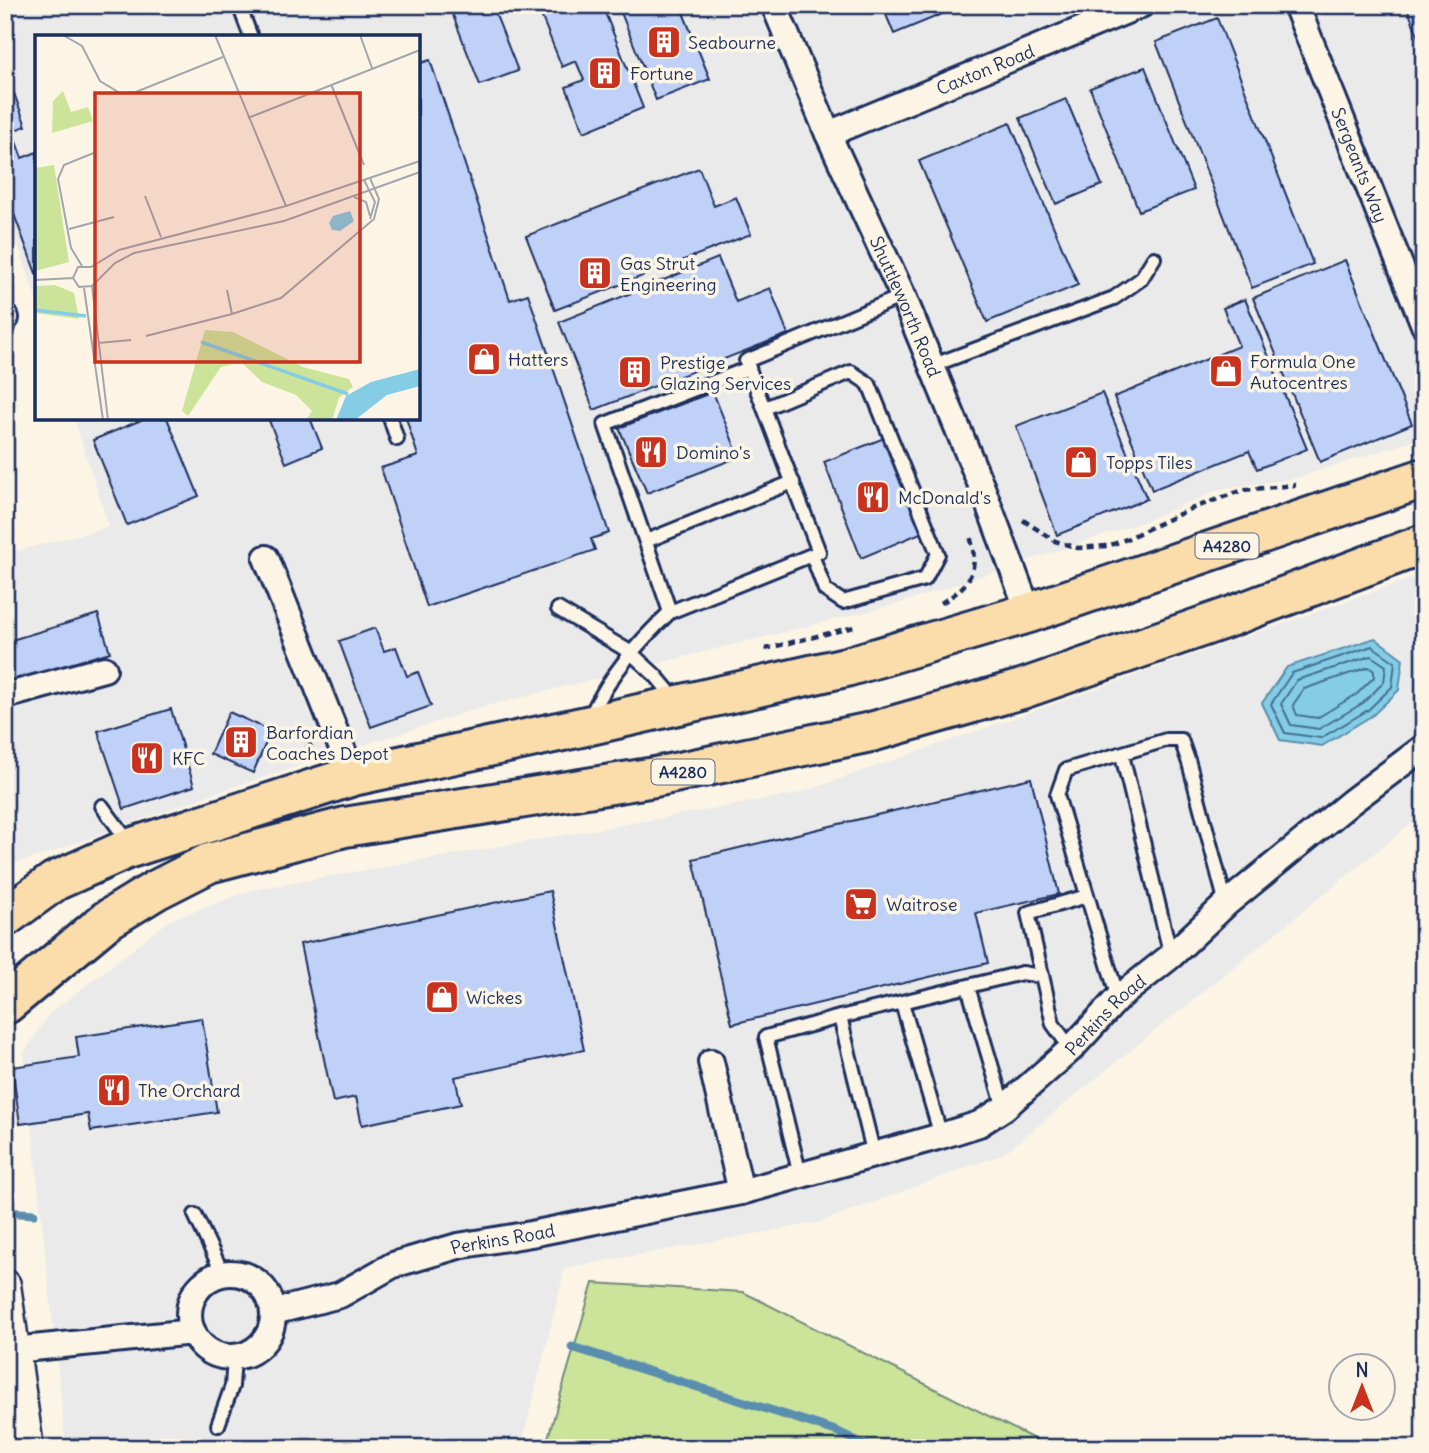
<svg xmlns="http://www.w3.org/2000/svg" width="1429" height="1453" viewBox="0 0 1429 1453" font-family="Delius,sans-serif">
	<rect width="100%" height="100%" fill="#fcf5e5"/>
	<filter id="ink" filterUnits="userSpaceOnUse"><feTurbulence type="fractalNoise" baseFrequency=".0143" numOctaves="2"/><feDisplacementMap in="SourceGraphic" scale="14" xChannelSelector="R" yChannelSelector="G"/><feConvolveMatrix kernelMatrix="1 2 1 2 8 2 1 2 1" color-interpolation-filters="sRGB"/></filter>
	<g filter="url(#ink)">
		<g fill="#eaeaea">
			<polygon points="5,5 1424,5 1424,437 1293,479 1223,488 1146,521 901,603 479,708 212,794 40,856 5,866 5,554 109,527 74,418 418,418 418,37 37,37 37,302 5,203"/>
			<polygon points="1424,574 1424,813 1003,1154 820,1222 565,1268 521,1448 66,1448 24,1053 49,1014 170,920 252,890 797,794"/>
		</g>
		<polygon fill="#cbe49a" stroke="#738a7c" stroke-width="2" points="593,1283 743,1292 1052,1448 545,1448"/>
		<polygon fill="#84cde5" stroke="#5a8eaf" stroke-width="2" points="1375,638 1403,659 1399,690 1373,715 1322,746 1280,740 1262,703 1287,667"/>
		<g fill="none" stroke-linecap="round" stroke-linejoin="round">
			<g stroke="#456e94" stroke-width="2">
				<polygon points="1372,646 1395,662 1392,687 1368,710 1321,738 1285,733 1271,704 1292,673"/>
				<polygon points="1371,656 1386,666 1384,682 1363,703 1319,729 1291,725 1281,704 1297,680"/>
				<polygon points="1369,667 1374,671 1374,677 1357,694 1317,718 1297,715 1293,705 1304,689"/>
			</g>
			<g stroke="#5a8eaf" stroke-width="9">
				<polyline points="5,1212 34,1214"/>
				<polyline points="572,1347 836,1431 872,1448"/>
			</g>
		</g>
		<g fill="#c0d1f7" stroke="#1b2f5e" stroke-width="2">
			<polygon points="449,5 492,5 518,71 480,85"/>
			<polygon points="537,5 602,5 643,108 584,132 566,87 584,80 576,61 562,67"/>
			<polygon points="618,5 680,5 710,79 656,100"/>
			<polygon points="882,5 964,5 894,34"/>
			<polygon points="1406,5 1424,5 1424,51"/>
			<polygon points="1217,18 1313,264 1252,288 1156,42"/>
			<polygon points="430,60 510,300 528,294 609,533 591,539 595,550 427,607 381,468 418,456 406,418 418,418 418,64"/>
			<polygon points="1145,67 1194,190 1139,211 1090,88"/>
			<polygon points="5,69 26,126 12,131 22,158 37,152 37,276 5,190"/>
			<polygon points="1066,99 1102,185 1056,204 1020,118"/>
			<polygon points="1010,123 1078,285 987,322 919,161"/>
			<polygon points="699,168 714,206 736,197 751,234 555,310 526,236"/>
			<polygon points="718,258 736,302 770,288 788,334 594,410 559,322"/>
			<polygon points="1345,260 1412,424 1320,462 1253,298"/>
			<polygon points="1245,299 1307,449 1257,469 1249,451 1152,490 1114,397 1239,346 1223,308"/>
			<polygon points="713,392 739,457 647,493 619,428"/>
			<polygon points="1102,393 1147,499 1057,535 1016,426"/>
			<polygon points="146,418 167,418 199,496 127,525 93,440"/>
			<polygon points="268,418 310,418 322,448 286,463"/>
			<polygon points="884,438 923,532 861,558 824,462"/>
			<polygon points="98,614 110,652 5,684 5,642"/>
			<polygon points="375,628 384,651 396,647 407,676 418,672 431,706 371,727 339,641"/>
			<polygon points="171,709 194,786 124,809 98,731"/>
			<polygon points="229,712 271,731 253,773 210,754"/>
			<polygon points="1031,778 1059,894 976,913 988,963 732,1024 693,859"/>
			<polygon points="550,891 584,1050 455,1077 461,1104 362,1125 356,1097 333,1102 300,944"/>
			<polygon points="202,1018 217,1112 91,1131 88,1114 20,1124 12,1067 79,1057 76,1037"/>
		</g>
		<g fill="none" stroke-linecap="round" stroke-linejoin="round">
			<g stroke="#1b2f5e" stroke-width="18">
				<g id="service">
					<polyline points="239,5 251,37"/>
					<polyline points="931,366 1114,298 1141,279 1154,258"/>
					<polyline points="765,408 851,372 869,384 938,554 925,579 843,602 825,590 812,555"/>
					<polyline points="390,418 397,439"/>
					<polyline points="646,541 793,482"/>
					<polyline points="558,609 630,652 656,676 676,700"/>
					<polyline points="670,612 819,552 746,361 903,296"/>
					<path d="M590,717c21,-44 46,-72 80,-105l-65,-188 144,-56"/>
					<polyline points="1122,755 1171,956"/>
					<polyline points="102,806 122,833 126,845"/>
					<polyline points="968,987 1004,1108"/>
					<polyline points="1118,998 1057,795 1066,770 1166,740 1181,740 1189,763 1226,904"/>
					<polyline points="902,1003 941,1136"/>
					<polyline points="1071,1049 1053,1024 1028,913 1087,896"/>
					<polyline points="874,1155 840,1017 1022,973 1041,976"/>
					<polyline points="800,1175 766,1037 840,1017"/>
					<polyline points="195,1215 223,1274"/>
					<polyline points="218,1425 232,1386 234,1358"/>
				</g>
			</g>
			<g stroke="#1b2f5e" stroke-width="30">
				<g id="minor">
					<path id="s1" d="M774,5l54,129 75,162 80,194 46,123"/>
					<path id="s2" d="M1296,5l128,320"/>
					<path id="s3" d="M828,134l313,-129"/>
					<polyline points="5,319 6,318"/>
					<polyline points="266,558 353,776"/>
					<polyline points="5,696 104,669"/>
					<path id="s4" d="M741,1192l200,-56 38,-12 25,-16 67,-59 47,-51 53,-42 55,-52 125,-102 73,-55"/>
					<circle cx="231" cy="1315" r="42"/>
					<path id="s5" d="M273,1312l67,-17 53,-30 65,-19 73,-12 210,-42 -30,-130"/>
					<polyline points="13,1350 193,1332"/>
				</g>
			</g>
			<g stroke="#1b2f5e" stroke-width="35">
				<polyline id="tertiary" points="5,1285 28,1448"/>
			</g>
			<g stroke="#1b2f5e" stroke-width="44">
				<g id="primary">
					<polyline points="5,917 55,881 127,849 353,776 586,726 846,667 1029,613 1424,478"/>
					<polyline points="6,1004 107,920 156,890 209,863 345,827 655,777 871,732 1022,689 1224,619 1424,544"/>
				</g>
			</g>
			<g stroke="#1b2f5e" stroke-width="4.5" stroke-dasharray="7 5" stroke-linecap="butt">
				<polyline points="1023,520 1055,541 1078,548 1107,546 1122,541 1188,510 1243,490 1296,485"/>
				<path d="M941,603c29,-17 39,-33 29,-67"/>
				<polyline points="765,649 858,626"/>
				<polyline points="299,758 309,746 315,745"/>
				<polyline points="5,870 15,866"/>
			</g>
			<use href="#service" stroke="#fcf5e5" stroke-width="12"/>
			<use href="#minor" stroke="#fcf5e5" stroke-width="24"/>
			<use href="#tertiary" stroke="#fcf5e5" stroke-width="30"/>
			<use href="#primary" stroke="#faddab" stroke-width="38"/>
		</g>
	</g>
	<defs>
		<g id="building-square" transform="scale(1.75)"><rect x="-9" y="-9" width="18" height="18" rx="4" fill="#c8321e" stroke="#fcf5e5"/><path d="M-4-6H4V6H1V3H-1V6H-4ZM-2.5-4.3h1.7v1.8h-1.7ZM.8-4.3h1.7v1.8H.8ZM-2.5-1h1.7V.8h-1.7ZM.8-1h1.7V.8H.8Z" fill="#fff"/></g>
		<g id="shop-square" transform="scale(1.75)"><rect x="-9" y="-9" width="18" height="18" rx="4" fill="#c8321e" stroke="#fcf5e5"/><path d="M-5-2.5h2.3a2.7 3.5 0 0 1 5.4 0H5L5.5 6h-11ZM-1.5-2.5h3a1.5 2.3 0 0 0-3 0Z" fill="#fff"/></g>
		<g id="restaurant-square" transform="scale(1.75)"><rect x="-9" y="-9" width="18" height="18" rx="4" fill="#c8321e" stroke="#fcf5e5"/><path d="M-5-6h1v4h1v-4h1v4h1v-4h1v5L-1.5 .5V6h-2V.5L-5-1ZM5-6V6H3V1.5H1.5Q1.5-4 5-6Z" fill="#fff"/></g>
		<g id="supermarket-square" transform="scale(1.75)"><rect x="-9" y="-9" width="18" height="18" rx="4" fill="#c8321e" stroke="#fcf5e5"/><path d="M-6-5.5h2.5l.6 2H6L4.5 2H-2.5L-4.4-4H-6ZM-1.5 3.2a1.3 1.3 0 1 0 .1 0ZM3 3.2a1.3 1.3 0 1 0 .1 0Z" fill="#fff"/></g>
	</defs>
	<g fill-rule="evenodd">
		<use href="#building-square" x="664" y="42"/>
		<use href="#building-square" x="605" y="73"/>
		<use href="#building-square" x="595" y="273"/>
		<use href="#shop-square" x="484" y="359"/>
		<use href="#shop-square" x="1226" y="371"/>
		<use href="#building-square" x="635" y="372"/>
		<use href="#restaurant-square" x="651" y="452"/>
		<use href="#shop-square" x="1081" y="462"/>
		<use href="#restaurant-square" x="873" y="497"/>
		<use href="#building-square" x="241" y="742"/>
		<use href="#restaurant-square" x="147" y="758"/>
		<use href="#supermarket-square" x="861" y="904"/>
		<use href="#shop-square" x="442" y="997"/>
		<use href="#restaurant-square" x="114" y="1090"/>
	</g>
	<g text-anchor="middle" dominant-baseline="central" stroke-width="7" stroke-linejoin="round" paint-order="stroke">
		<g fill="#fcf5e5" stroke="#5e6a86" stroke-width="2">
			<rect x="1195.5" y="533.5" width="63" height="25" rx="5"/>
			<rect x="651.5" y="759.5" width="63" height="25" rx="5"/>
		</g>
		<g font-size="16" font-weight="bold" fill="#1b2f5e">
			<text x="1227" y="546">A4280</text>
			<text x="683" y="772">A4280</text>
		</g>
		<g font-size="18" fill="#1b2f5e" stroke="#fcf5e5" text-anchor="start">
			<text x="688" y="42">Seabourne</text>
			<text x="630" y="73">Fortune</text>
			<text x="620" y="263">Gas Strut<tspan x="620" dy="21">Engineering</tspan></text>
			<text x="508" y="359">Hatters</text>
			<text x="1250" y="361">Formula One<tspan x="1250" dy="21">Autocentres</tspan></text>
			<text x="660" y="362">Prestige<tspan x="660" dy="21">Glazing Services</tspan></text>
			<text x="676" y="452">Domino's</text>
			<text x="1106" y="462">Topps Tiles</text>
			<text x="898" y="497">McDonald's</text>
			<text x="266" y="732">Barfordian<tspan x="266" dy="21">Coaches Depot</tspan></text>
			<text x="172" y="758">KFC</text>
			<text x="886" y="904">Waitrose</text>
			<text x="466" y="997">Wickes</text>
			<text x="138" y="1090">The Orchard</text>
		</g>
		<g font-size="18" fill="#1b2f5e" stroke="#fcf5e5">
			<text stroke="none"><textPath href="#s3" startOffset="170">Caxton Road</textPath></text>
			<text stroke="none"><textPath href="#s2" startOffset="172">Sergeants Way</textPath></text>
			<text stroke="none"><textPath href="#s1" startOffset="329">Shuttleworth Road</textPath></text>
			<text stroke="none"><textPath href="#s4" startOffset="415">Perkins Road</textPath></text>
			<text stroke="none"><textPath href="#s5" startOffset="243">Perkins Road</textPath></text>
		</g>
	</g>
	<g transform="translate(35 35)">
		<rect width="385" height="385" fill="#fcf5e5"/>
		<path d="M28,56l8,21 17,-5 5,14 -41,12 1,-32zM19,130l15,97 -34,9v-103zM20,250l19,8 5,26 -44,-6v-27zM170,295l28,2 70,35 46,12 4,8 -14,11 -7,22h-26l6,-9 -16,-16 -34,-13 -21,-20 -20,5 -33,49 -6,-5z" fill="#cbe49a"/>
		<path d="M315,176l4,10 -14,10 -8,-1 -3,-7 4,-7zM385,334v17l-33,9 -32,25h-19l10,-24 25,-14z" fill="#84cde5"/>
		<path fill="none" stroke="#84cde5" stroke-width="3.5" d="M0,275l51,6M166,307l147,52"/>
		<path fill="none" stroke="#a2a6af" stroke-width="2" d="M28,0l19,11 18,35 20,12 16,-1 87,-35M180,0l71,171M325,0l12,33M296,49l33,81M213,83l172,-68M329,145l11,22 -5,17M110,161l16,41M319,162l12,5 4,14M34,194l45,-12M47,231l-11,-18 -13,-69 6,-14 32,-13M38,243l6,9 13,-1 23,-23 19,-10 150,-32 136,-49M38,243l5,-11h13l28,-17 167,-44 134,-45M0,245l38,-2M57,251l16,134M49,253l19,132M197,279l49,-16 93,-79 5,-20 -9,-21M111,301l86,-22 -5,-24M63,308l33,-3"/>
		<path fill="#c8321e" fill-opacity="0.15" stroke="#c8321e" stroke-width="3.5" d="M60,58h265v269h-265z"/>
		<rect width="385" height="385" fill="none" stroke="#1b2f5e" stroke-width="3.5"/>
	</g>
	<rect width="1429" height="1453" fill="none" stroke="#fcf5e5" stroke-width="28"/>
	<rect x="14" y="14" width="1401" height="1425" fill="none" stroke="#1b2f5e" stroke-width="2.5" filter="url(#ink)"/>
	<g transform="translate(1362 1387)"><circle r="33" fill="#fcf5e5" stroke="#a2a6af" stroke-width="2"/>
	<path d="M0-5L12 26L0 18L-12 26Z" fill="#c8321e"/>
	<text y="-10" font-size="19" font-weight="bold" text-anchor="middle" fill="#1b2f5e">N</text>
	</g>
</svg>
